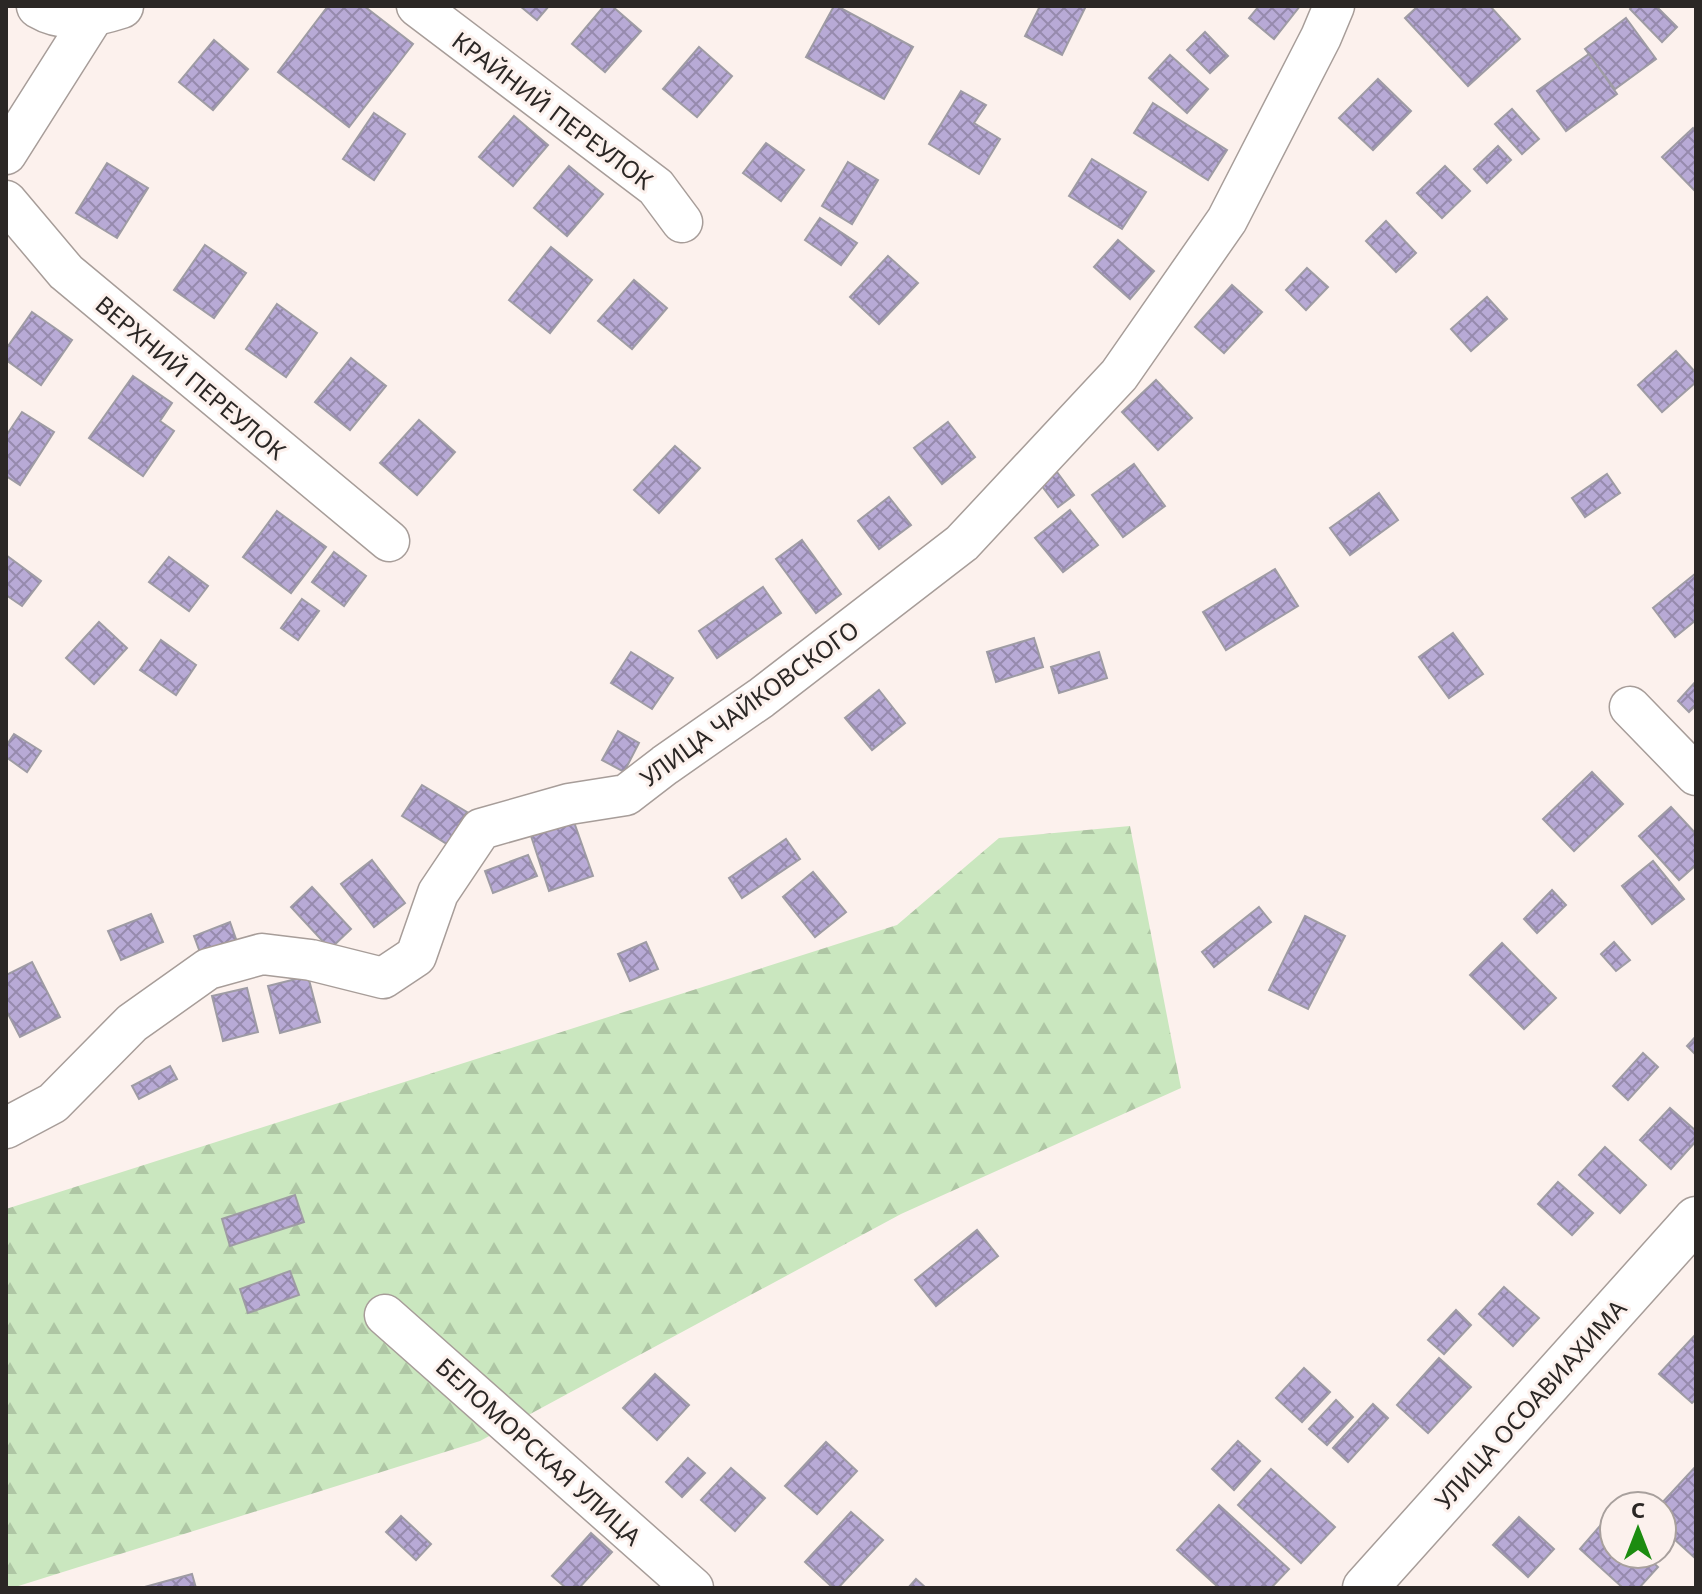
<svg xmlns="http://www.w3.org/2000/svg" width="1702" height="1594" viewBox="0 0 1702 1594" font-family="'Noto Sans',sans-serif">
	<defs>
		<pattern id="forest-firs" width="22" height="20" patternUnits="userSpaceOnUse" patternTransform="scale(2)"><rect width="22" height="20" fill="#cae7bf"/><path d="M5 1l3.5 6h-7zM16 11l3.5 6h-7z" fill="#aec6a4"/></pattern>
		<pattern id="building-cross-hatch" width="8" height="8" patternUnits="userSpaceOnUse" patternTransform="scale(2)"><rect width="8" height="8" fill="#b8aad6"/><path d="M0 0l8 8M0 8l8-8" fill="none" stroke="#968aad"/></pattern>
	</defs>
	<rect width="100%" height="100%" fill="#fcf1ed"/>
	<polygon fill="url(#forest-firs)" points="1130,826 1181,1088 901,1214 480,1441 12,1588 6,1588 6,1209 897,925 999,838"/>
	<g fill="url(#building-cross-hatch)" stroke="#9e9ba4" stroke-width="2">
		<polygon points="328,6 364,6 413,44 349,127 278,72"/>
		<polygon points="520,6 549,6 537,20"/>
		<polygon points="604,6 612,6 641,31 605,72 572,44"/>
		<polygon points="834,6 837,6 913,47 884,99 806,57"/>
		<polygon points="1040,6 1086,6 1062,55 1025,36"/>
		<polygon points="1259,6 1300,6 1274,39 1249,18"/>
		<polygon points="1418,6 1490,6 1520,39 1468,86 1405,18"/>
		<polygon points="1633,6 1656,6 1677,27 1662,42 1630,9"/>
		<polygon points="1626,18 1656,59 1615,89 1585,49"/>
		<polygon points="1205,32 1228,56 1210,73 1187,50"/>
		<polygon points="214,40 248,69 213,110 179,82"/>
		<polygon points="699,47 732,76 697,117 663,89"/>
		<polygon points="1589,54 1617,94 1566,131 1537,91"/>
		<polygon points="1170,55 1208,89 1187,113 1149,78"/>
		<polygon points="1378,79 1411,111 1373,150 1339,118"/>
		<polygon points="961,91 986,105 974,123 1000,139 979,174 929,144"/>
		<polygon points="1153,103 1227,150 1208,180 1134,133"/>
		<polygon points="1512,109 1539,139 1522,154 1495,124"/>
		<polygon points="374,113 405,134 374,180 343,159"/>
		<polygon points="514,116 548,145 513,186 479,157"/>
		<polygon points="1693,128 1696,132 1696,192 1662,157"/>
		<polygon points="766,143 804,170 781,201 743,173"/>
		<polygon points="1498,146 1511,160 1487,183 1474,169"/>
		<polygon points="1092,159 1146,192 1122,229 1069,196"/>
		<polygon points="848,162 878,180 852,224 822,206"/>
		<polygon points="107,163 148,188 117,238 76,213"/>
		<polygon points="569,166 603,194 567,236 534,208"/>
		<polygon points="1445,166 1470,191 1442,218 1417,193"/>
		<polygon points="820,218 857,243 841,265 805,240"/>
		<polygon points="1386,221 1416,253 1396,272 1366,241"/>
		<polygon points="1118,240 1154,271 1130,299 1094,267"/>
		<polygon points="205,245 246,273 214,318 174,290"/>
		<polygon points="551,247 592,280 550,333 509,300"/>
		<polygon points="888,256 918,283 879,324 850,297"/>
		<polygon points="1307,268 1328,287 1306,310 1286,290"/>
		<polygon points="634,280 667,308 632,349 598,321"/>
		<polygon points="1232,285 1262,312 1224,353 1195,327"/>
		<polygon points="1487,297 1507,319 1471,351 1451,329"/>
		<polygon points="277,304 317,333 286,377 246,349"/>
		<polygon points="32,312 72,340 41,385 6,360 6,349"/>
		<polygon points="1676,351 1696,373 1696,382 1662,412 1638,385"/>
		<polygon points="351,358 386,386 350,430 315,402"/>
		<polygon points="133,376 172,403 160,421 174,431 143,476 89,438"/>
		<polygon points="1156,380 1192,418 1158,450 1122,412"/>
		<polygon points="22,412 54,432 20,485 6,476 6,436"/>
		<polygon points="419,420 455,452 417,495 380,463"/>
		<polygon points="948,422 975,457 942,484 914,448"/>
		<polygon points="675,446 700,468 659,513 634,490"/>
		<polygon points="1134,464 1165,506 1123,537 1092,495"/>
		<polygon points="1057,472 1074,495 1058,507 1041,485"/>
		<polygon points="1607,474 1620,493 1585,517 1572,498"/>
		<polygon points="1379,493 1398,520 1350,555 1330,528"/>
		<polygon points="889,497 911,525 879,549 858,521"/>
		<polygon points="1070,510 1098,545 1063,572 1035,538"/>
		<polygon points="277,511 326,547 291,593 243,557"/>
		<polygon points="802,540 841,594 816,613 776,559"/>
		<polygon points="334,552 366,576 344,606 312,582"/>
		<polygon points="6,555 41,581 22,606 6,595"/>
		<polygon points="169,557 208,586 189,611 149,582"/>
		<polygon points="1275,569 1298,606 1226,650 1203,612"/>
		<polygon points="1696,573 1696,620 1675,637 1653,608"/>
		<polygon points="763,587 781,613 717,658 699,631"/>
		<polygon points="302,599 319,611 298,640 281,628"/>
		<polygon points="99,622 127,648 94,684 66,658"/>
		<polygon points="1453,633 1483,674 1449,698 1419,657"/>
		<polygon points="1034,638 1043,667 996,682 987,652"/>
		<polygon points="161,640 196,665 176,695 140,670"/>
		<polygon points="631,652 673,678 652,709 611,683"/>
		<polygon points="1099,652 1107,678 1059,693 1051,667"/>
		<polygon points="1696,681 1696,705 1689,712 1678,701"/>
		<polygon points="879,690 905,723 872,750 845,718"/>
		<polygon points="618,731 639,743 624,772 602,760"/>
		<polygon points="14,734 41,751 27,772 6,757 6,746"/>
		<polygon points="1592,772 1623,804 1574,851 1543,819"/>
		<polygon points="422,785 467,812 447,844 402,816"/>
		<polygon points="1671,807 1696,834 1696,865 1679,880 1639,836"/>
		<polygon points="574,822 593,876 549,891 531,836"/>
		<polygon points="786,839 800,859 742,898 729,878"/>
		<polygon points="528,855 537,876 493,893 485,871"/>
		<polygon points="372,860 405,903 374,927 341,884"/>
		<polygon points="1653,861 1684,899 1652,924 1622,886"/>
		<polygon points="813,872 846,912 815,937 783,897"/>
		<polygon points="312,887 351,929 330,949 291,907"/>
		<polygon points="1552,890 1566,905 1537,933 1524,919"/>
		<polygon points="1259,907 1271,922 1214,967 1202,952"/>
		<polygon points="151,914 163,942 121,960 108,931"/>
		<polygon points="1305,916 1345,936 1308,1009 1269,990"/>
		<polygon points="230,922 237,942 201,955 194,936"/>
		<polygon points="646,942 658,969 630,981 618,954"/>
		<polygon points="1614,942 1630,960 1616,971 1601,954"/>
		<polygon points="1502,943 1556,998 1524,1029 1470,975"/>
		<polygon points="32,962 60,1017 20,1037 6,1010 6,975"/>
		<polygon points="308,976 320,1022 280,1033 268,986"/>
		<polygon points="247,988 258,1032 223,1041 212,996"/>
		<polygon points="1696,1036 1696,1055 1687,1046"/>
		<polygon points="1643,1053 1658,1067 1628,1100 1613,1086"/>
		<polygon points="170,1066 177,1079 139,1099 132,1086"/>
		<polygon points="1670,1108 1696,1131 1696,1141 1671,1169 1640,1140"/>
		<polygon points="1605,1147 1646,1185 1620,1213 1579,1175"/>
		<polygon points="1558,1182 1593,1213 1572,1235 1538,1204"/>
		<polygon points="295,1195 304,1222 230,1246 222,1219"/>
		<polygon points="977,1230 998,1256 936,1306 915,1280"/>
		<polygon points="290,1271 299,1295 248,1313 240,1289"/>
		<polygon points="1504,1287 1539,1318 1513,1346 1479,1314"/>
		<polygon points="1456,1310 1471,1325 1444,1354 1428,1340"/>
		<polygon points="1695,1335 1696,1399 1692,1403 1659,1374"/>
		<polygon points="1439,1358 1471,1387 1428,1433 1397,1405"/>
		<polygon points="1304,1368 1330,1392 1302,1422 1276,1398"/>
		<polygon points="655,1374 689,1405 657,1440 623,1408"/>
		<polygon points="1336,1400 1353,1417 1327,1445 1309,1429"/>
		<polygon points="1373,1404 1388,1418 1348,1462 1333,1448"/>
		<polygon points="1238,1441 1260,1461 1234,1490 1212,1469"/>
		<polygon points="826,1442 857,1471 817,1514 785,1486"/>
		<polygon points="688,1458 705,1473 682,1497 666,1482"/>
		<polygon points="1696,1466 1696,1559 1662,1528 1662,1506 1659,1506"/>
		<polygon points="731,1468 765,1498 735,1531 701,1500"/>
		<polygon points="1271,1469 1335,1527 1301,1563 1238,1505"/>
		<polygon points="1219,1505 1289,1569 1271,1588 1219,1588 1177,1550"/>
		<polygon points="851,1512 883,1540 838,1588 833,1588 805,1562"/>
		<polygon points="401,1516 431,1544 416,1560 386,1532"/>
		<polygon points="1519,1517 1554,1549 1528,1577 1493,1545"/>
		<polygon points="1606,1519 1614,1526 1614,1554 1644,1554 1658,1567 1639,1588 1623,1588 1580,1549"/>
		<polygon points="591,1533 612,1552 579,1588 566,1588 552,1576"/>
		<polygon points="192,1574 196,1588 141,1588"/>
		<polygon points="916,1579 926,1588 908,1588"/>
	</g>
	<g fill="none" stroke-linecap="round" stroke-linejoin="round">
		<g stroke="#a79d99" stroke-width="43">
			<g id="minor">
				<polyline points="417,6 656,187 682,222"/>
				<polyline points="6,154 94,15"/>
				<polyline points="6,201 66,272 389,541"/>
				<polyline points="1630,707 1696,775"/>
				<polyline points="6,1128 53,1103 132,1023 208,969 262,954 311,960 383,978 416,956 438,893 481,829 569,804 626,795 665,765 761,698 962,543 1119,375 1227,220 1321,37 1334,6"/>
				<polyline points="385,1315 693,1588"/>
			</g>
		</g>
		<g stroke="#a79d99" stroke-width="47">
			<g id="tertiary">
				<path d="M39,6c27,16 54,9 82,0"/>
				<polyline points="1365,1588 1696,1219"/>
			</g>
		</g>
		<use href="#minor" stroke="#fff" stroke-width="40"/>
		<use href="#tertiary" stroke="#fff" stroke-width="44"/>
	</g>
	<g text-anchor="middle" dominant-baseline="central" stroke-width="6" stroke-linejoin="round" paint-order="stroke">
		<g font-size="24" fill="#2b2725" stroke="#fcf1ed">
			<text transform="translate(553 110) rotate(37)">КРАЙНИЙ ПЕРЕУЛОК</text>
			<text transform="translate(191 377) rotate(40)">ВЕРХНИЙ ПЕРЕУЛОК</text>
			<text transform="translate(749 703) rotate(-36)">УЛИЦА ЧАЙКОВСКОГО</text>
			<text transform="translate(1530 1404) rotate(-48)">УЛИЦА ОСОАВИАХИМА</text>
			<text transform="translate(539 1451) rotate(42)">БЕЛОМОРСКАЯ УЛИЦА</text>
		</g>
	</g>
	<rect width="1702" height="1594" fill="none" stroke="#2b2725" stroke-width="16"/>
	<g transform="translate(1638 1530)"><circle r="38" fill="#fcf1ed" stroke="#a8a09d" stroke-width="2"/>
	<path d="M0-6L14 30L0 20L-14 30Z" fill="#1c8c10"/>
	<text y="-12" font-size="22" font-weight="bold" text-anchor="middle" fill="#2b2725">С</text>
	</g>
</svg>
